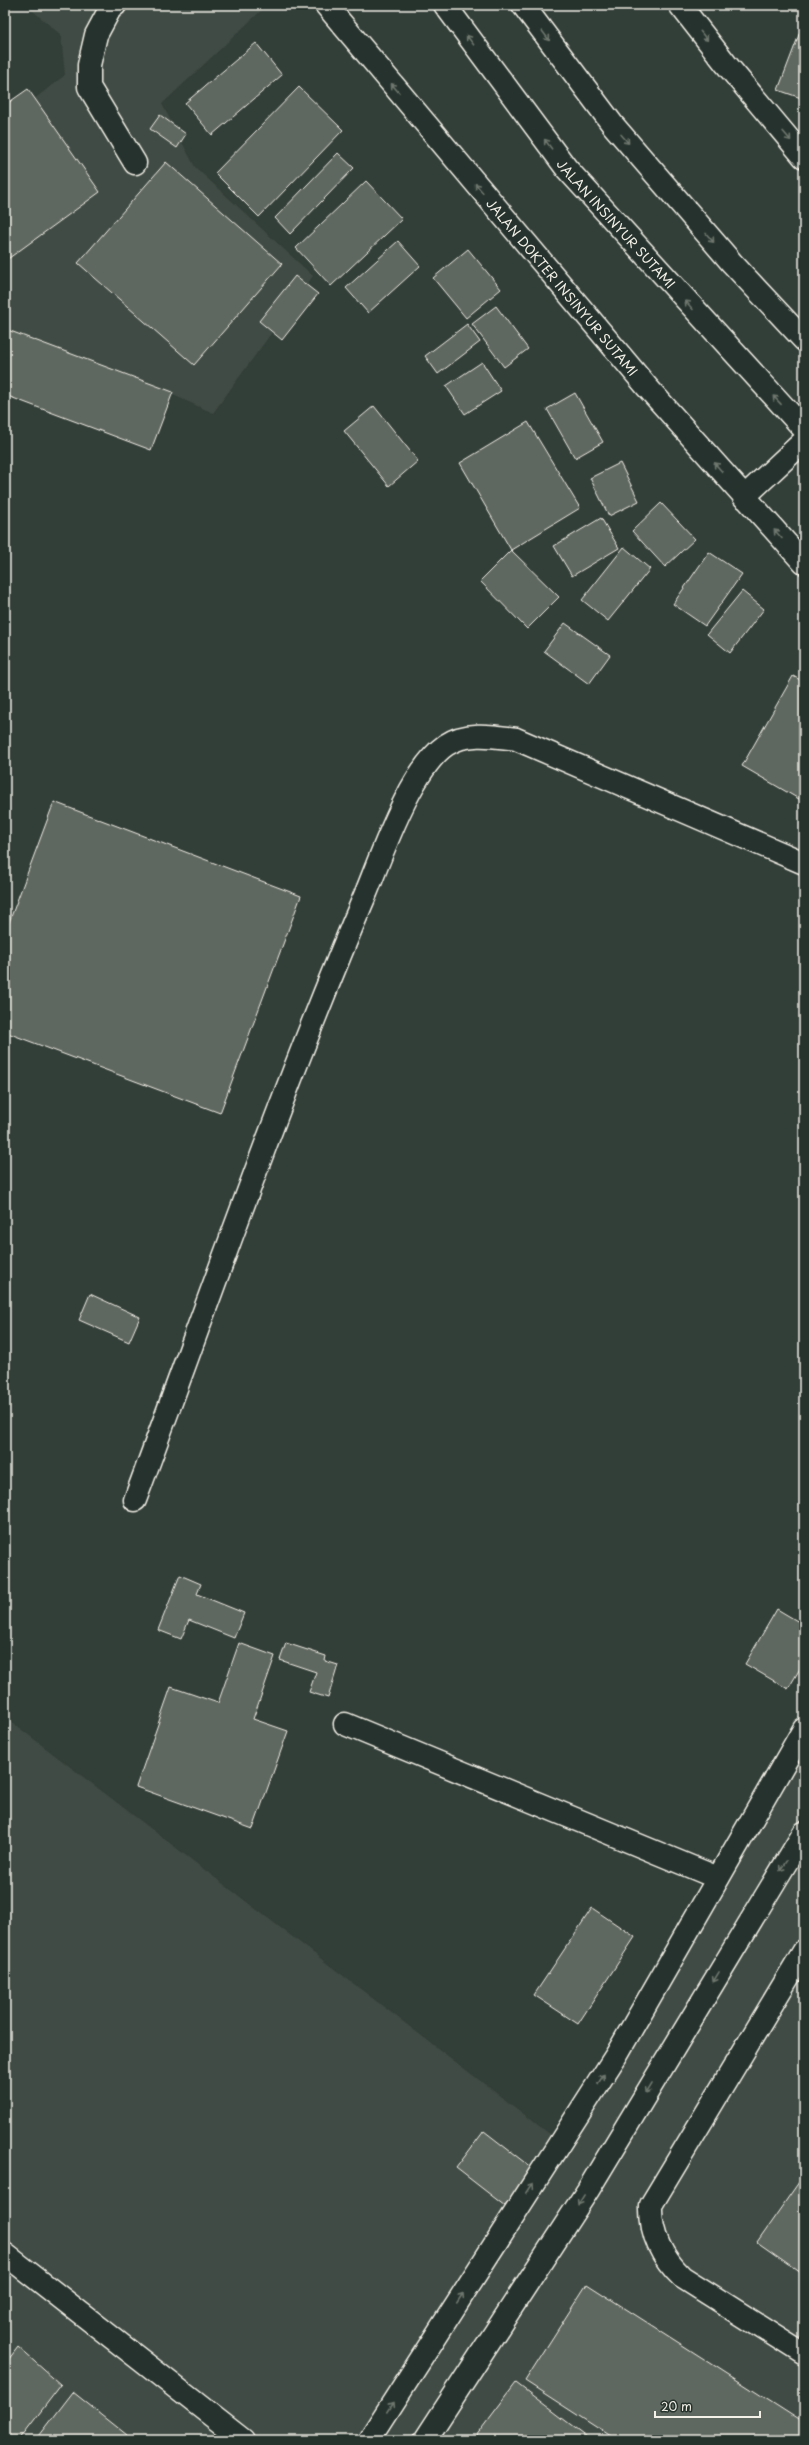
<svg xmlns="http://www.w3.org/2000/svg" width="809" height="2445" viewBox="0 0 809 2445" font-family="'Playpen Sans',sans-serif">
	<rect width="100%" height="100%" fill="#323e38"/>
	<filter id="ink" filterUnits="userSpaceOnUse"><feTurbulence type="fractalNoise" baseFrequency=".025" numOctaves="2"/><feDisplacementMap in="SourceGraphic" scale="8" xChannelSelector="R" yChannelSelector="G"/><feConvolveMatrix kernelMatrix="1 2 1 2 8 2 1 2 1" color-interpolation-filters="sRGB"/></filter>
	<g filter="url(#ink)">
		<g fill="#404b44">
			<polygon points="26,5 267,5 162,104 195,167 313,276 213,413 129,375 5,337 5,122 65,75 61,35"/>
			<polygon points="804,1715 804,2440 5,2440 5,1717 555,2138"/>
		</g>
		<g fill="#5f6861" stroke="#f4f1e8">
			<polygon points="800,32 804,33 804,99 778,90"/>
			<polygon points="256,43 282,75 212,135 185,103"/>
			<polygon points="299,87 343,130 259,217 215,173"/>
			<polygon points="28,89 100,192 5,261 5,105"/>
			<polygon points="160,115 186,134 177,148 150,129"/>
			<polygon points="338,153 354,168 290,234 275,218"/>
			<polygon points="166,162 282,264 194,365 78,263"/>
			<polygon points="366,181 402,219 331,286 296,248"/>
			<polygon points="398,241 420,266 368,313 346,288"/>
			<polygon points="468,249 501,289 466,318 433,278"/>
			<polygon points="295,276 318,294 282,340 259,321"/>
			<polygon points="496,306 528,349 504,367 472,324"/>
			<polygon points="467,324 480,342 438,374 425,356"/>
			<polygon points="5,329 173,392 151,450 5,395"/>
			<polygon points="482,362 501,391 465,414 446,386"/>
			<polygon points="575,393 603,442 575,458 547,409"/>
			<polygon points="374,406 418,461 389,486 344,431"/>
			<polygon points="528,422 580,508 511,550 460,463"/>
			<polygon points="620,463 639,501 609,516 590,478"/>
			<polygon points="661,503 695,539 665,567 632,531"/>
			<polygon points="601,518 619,548 572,576 554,546"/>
			<polygon points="624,547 650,569 608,621 582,600"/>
			<polygon points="511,550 559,597 527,629 480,581"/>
			<polygon points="709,552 742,574 705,626 673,604"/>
			<polygon points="742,591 764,609 730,653 707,634"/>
			<polygon points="565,623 610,655 589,684 544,651"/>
			<polygon points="793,676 804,682 804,802 742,766"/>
			<polygon points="54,802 301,896 220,1113 5,1032 5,933"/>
			<polygon points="90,1294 140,1317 129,1342 79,1320"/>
			<polygon points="180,1575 201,1584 197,1594 244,1613 234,1638 189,1620 181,1639 158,1630"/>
			<polygon points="777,1609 804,1625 804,1662 788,1689 745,1664"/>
			<polygon points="239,1643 275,1656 253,1719 288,1731 253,1829 136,1787 171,1687 218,1703"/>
			<polygon points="286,1643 326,1656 325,1661 338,1665 328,1698 309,1692 316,1672 280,1660"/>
			<polygon points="592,1908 635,1937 578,2024 534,1995"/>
			<polygon points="484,2131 533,2169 505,2206 456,2168"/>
			<polygon points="804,2175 804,2275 757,2242"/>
			<polygon points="587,2284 804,2423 804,2440 616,2440 525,2381"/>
			<polygon points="18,2347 61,2385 19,2440 5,2440 5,2364"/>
			<polygon points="516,2383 591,2440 473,2440"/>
			<polygon points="73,2392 127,2435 123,2440 36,2440"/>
		</g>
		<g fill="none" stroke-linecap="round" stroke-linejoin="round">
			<g stroke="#f4f1e8" stroke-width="25">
				<g id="minor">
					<polyline points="115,5 110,9 96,35 89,65 89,87 135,163"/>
					<path id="s1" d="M326,5l321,382 157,176"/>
					<polyline points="680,5 726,64 804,157"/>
					<polyline points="744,497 804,441"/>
					<path d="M135,1500c75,-202 146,-408 231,-607 16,-39 45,-124 80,-148 20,-14 48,-9 70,-6l288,124"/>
					<polyline points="345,1724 718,1878"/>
					<path d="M804,1951l-153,254c-1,29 10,52 31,72l122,77"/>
					<polyline points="5,2254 243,2440"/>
					<polyline points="369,2440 617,2054 804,1729"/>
					<polyline points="425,2440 588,2190 804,1833"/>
				</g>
			</g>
			<g stroke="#f4f1e8" stroke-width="25">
				<g id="highway">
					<path id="s2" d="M445,5l122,164 237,260"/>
					<polyline points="523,5 613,125 732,263 804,340"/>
				</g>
			</g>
			<use href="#minor" stroke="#26332d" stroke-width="22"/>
			<use href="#highway" stroke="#26332d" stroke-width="22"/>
		</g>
		<defs><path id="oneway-shaft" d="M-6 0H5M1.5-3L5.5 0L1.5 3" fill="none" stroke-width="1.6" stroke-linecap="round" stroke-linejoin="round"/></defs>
		<g stroke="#6e766e">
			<use href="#oneway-shaft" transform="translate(546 36) rotate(53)"/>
			<use href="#oneway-shaft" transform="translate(704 36) rotate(52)"/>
			<use href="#oneway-shaft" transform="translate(470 40) rotate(-127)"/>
			<use href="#oneway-shaft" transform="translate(395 88) rotate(-130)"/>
			<use href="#oneway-shaft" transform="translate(787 136) rotate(50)"/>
			<use href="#oneway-shaft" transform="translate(625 139) rotate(49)"/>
			<use href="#oneway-shaft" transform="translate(548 144) rotate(-127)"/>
			<use href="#oneway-shaft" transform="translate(479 188) rotate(-130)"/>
			<use href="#oneway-shaft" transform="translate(710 238) rotate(49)"/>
			<use href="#oneway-shaft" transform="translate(689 305) rotate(-132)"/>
			<use href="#oneway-shaft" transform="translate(777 400) rotate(-133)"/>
			<use href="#oneway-shaft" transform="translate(718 467) rotate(-131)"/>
			<use href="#oneway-shaft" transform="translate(778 534) rotate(-132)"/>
			<use href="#oneway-shaft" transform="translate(783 1866) rotate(124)"/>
			<use href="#oneway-shaft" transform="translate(716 1977) rotate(121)"/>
			<use href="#oneway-shaft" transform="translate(601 2079) rotate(-57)"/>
			<use href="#oneway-shaft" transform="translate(649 2088) rotate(121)"/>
			<use href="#oneway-shaft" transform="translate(530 2188) rotate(-57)"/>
			<use href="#oneway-shaft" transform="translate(581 2200) rotate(122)"/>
			<use href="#oneway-shaft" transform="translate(460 2298) rotate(-57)"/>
			<use href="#oneway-shaft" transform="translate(390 2407) rotate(-57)"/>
		</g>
	</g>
	<g text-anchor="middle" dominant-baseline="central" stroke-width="4" stroke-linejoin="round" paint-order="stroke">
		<g font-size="13" fill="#f4f1e8" stroke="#26332d">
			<text stroke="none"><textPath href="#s2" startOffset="278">JALAN INSINYUR SUTAMI</textPath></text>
			<text stroke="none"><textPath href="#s1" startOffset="368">JALAN DOKTER INSINYUR SUTAMI</textPath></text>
		</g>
	</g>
	<rect width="809" height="2445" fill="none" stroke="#26332d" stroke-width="20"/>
	<rect x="10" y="10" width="789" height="2425" fill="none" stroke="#f4f1e8" stroke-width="1.5" filter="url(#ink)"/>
	<path d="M655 2411v6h105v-6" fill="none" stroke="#f4f1e8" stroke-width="2"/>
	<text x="661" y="2411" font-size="12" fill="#f4f1e8" stroke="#26332d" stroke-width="3" paint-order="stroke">20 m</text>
</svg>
